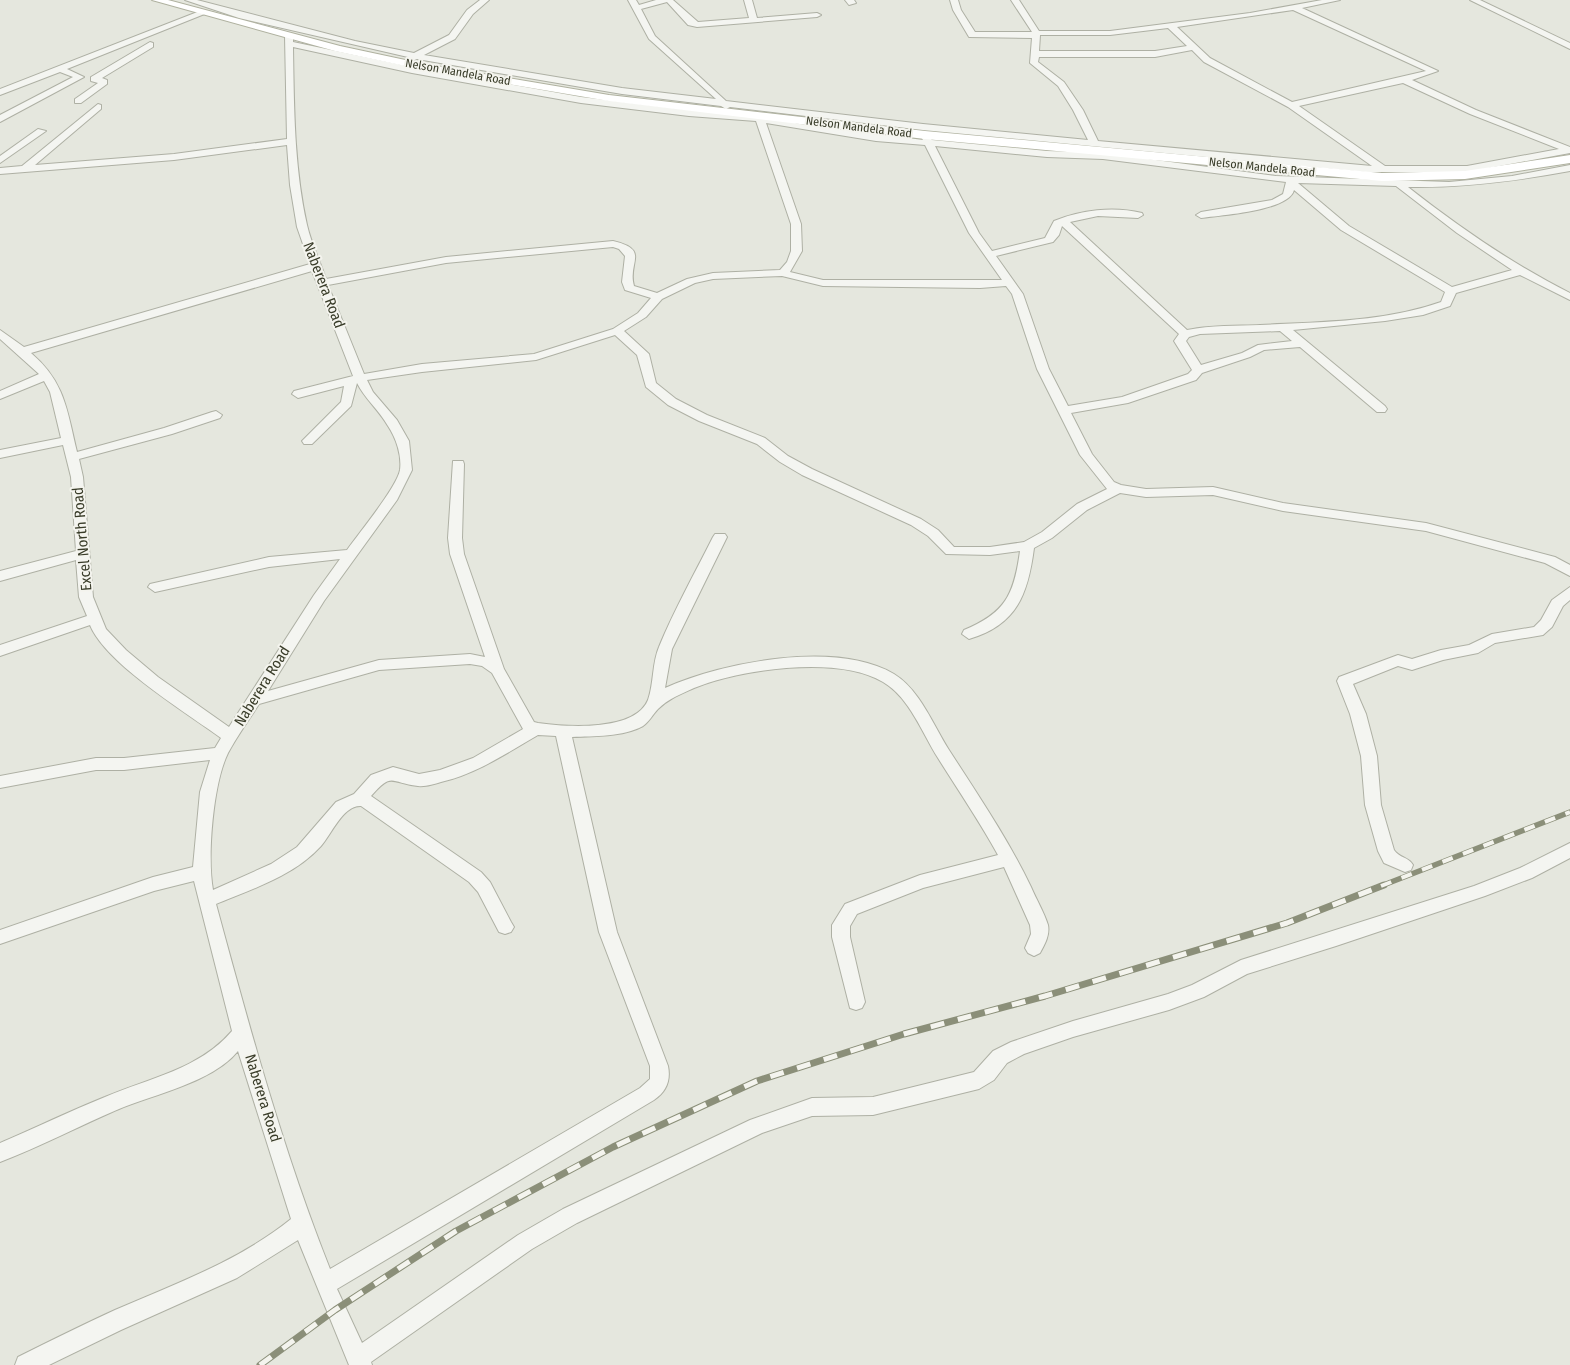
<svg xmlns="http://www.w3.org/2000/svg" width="1570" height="1365" viewBox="0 0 1570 1365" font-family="'Fira Sans Condensed',sans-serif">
	<rect width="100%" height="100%" fill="#e5e7de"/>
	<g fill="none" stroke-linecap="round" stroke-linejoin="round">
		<g stroke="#aeb0a4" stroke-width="2">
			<g id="minor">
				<path d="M185,0h12l158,41 59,12 35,-18 18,-25 13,-10h9l-16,14 -18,25 -31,16 198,33 94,11 -67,-60 -21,-39h8l3,5 17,-5h17l25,22 51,-4 -5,-18h8l5,18 60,-5 4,2 -4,2 -120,10 -9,-2 -21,-23 -26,7 14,27 71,65 197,23 165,16 -15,-30 -15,-24 -28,-23 2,-25 -63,-1 -16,-27 -3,-10h8l3,10 14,22h57l-21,-32h8l20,31h71l140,-18 72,-13h18l-38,8 136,63 -26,9 64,30 94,37v6l-103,19h-102l-442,-42 -193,-23 -4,2 -5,-3 -99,-12 -205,-35 -5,2 -4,-4 -169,-39zM1293,10l133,61 -134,31 -82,-44 -33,-31zM1168,28l19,18 -32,5h-116l1,-16h70zM1192,50l12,12 84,45 84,59 -274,-25 -15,-31 -19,-28 -26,-20 1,-5h116zM1403,83l67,31 89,35 -92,17h-82l-86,-60z"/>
				<polygon points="845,0 854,0 856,3 849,5"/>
				<polygon points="1470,0 1480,0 1570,43 1570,49"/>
				<polygon points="200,11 207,13 67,69 84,77 0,122 0,115 73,77 60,72 0,95 0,89"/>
				<path d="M289,33l4,3v6l119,25 169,30 108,13 61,4 50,10 123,16 -2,-3 5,-3 6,6 115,11 56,2 173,23 173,6 63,-6 58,-11v6c-54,10 -107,17 -162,16 51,40 104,77 162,106v7l-50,-25 -64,18 -6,13 -27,9 -38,6 -92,9 92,76 2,3 -2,3h-8l-77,-65 -36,3 -14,7 -48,16 -6,7 -68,23 -57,10 21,41 22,28 7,3 25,4 67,-2 70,16 143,20 129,34 15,8v11l-25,-13 -119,-32 -143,-20 -70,-16 -67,2 -26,-4 -33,17 -35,28 -18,10c-6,46 -17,77 -65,91l-7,-5 2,-4c41,-17 50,-35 56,-79l-30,4 -44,-1 -18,-18 -17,-11 -109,-50 -22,-13 -23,-18 -58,-23 -31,-16 -22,-18 -9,-32 -22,-20 -79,25 -114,12 -55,8 6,12 24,28 12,21 3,29 -15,30 -73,101 -56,90 111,-31 91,-6 15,3 -35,-103 -2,-16 5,-77h10l1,3 -2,74 2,16 40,115 30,53 4,1c28,4 97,9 110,-23 6,-17 4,-37 11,-53 15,-37 36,-74 54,-110l2,-3h10l2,3 -55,112 -7,39c58,-26 171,-48 229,-14 26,16 39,51 55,76 29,45 59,89 82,137 5,12 13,25 17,38 2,10 -3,19 -8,28l-6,3 -6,-3 -3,-5 6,-14 -1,-9 -26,-58 -81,21 -66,26 -7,12v11l15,65 -3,6 -6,2 -6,-2 -18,-71v-12l13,-21 75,-29 78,-20c-18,-33 -40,-65 -60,-97 -16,-25 -28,-60 -55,-76 -44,-27 -143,-13 -189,6 -13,6 -26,11 -36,21 -5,5 -9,13 -15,17 -20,11 -49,10 -71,11l45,195 51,134c3,15 -2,26 -14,34l-317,189 25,54 156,-108 45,-26 187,-89 62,-22 61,-1 101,-25 19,-21 18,-9 62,-21 95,-27 24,-9 49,-25 233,-74 46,-18 50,-25v15l-38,20 -47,18 -149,50 -89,28 -43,23 -35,13 -96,27 -49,17 -17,9 -13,17 -15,9 -106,26 -61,1 -50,17 -185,90 -45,26 -161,113 1,3h-23l-51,-125 -61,38 -116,52 -72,35h-34l3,-8c32,-16 64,-32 97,-47 60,-26 124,-49 176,-91l-53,-168c-25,31 -83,43 -119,58 -40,17 -79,38 -119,53v-19c35,-15 70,-32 105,-46 44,-19 95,-28 127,-66l-38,-150 -40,10 -154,53v-14l153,-53 40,-10 7,-75 10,-32 -86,10h-28l-96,18v-12l96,-18h28l91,-10 6,-10c-34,-25 -115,-74 -131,-113l-90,31v-11l87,-29 -8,-19 -3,-37 -76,21v-10l76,-20 -5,-74 -8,-32 -63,13v-8l61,-12 -11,-46 -6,-11 -44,18v-8l39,-17 -39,-35v-9l24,17 286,-83 -13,-37 -7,-42 -3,-40 -113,15 -174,14v-6l22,-2 76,-62 3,1v4l-66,56 139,-11 113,-15 -2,-103zM293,47l119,26 169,30 108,13 67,5 35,103v27l-4,11 -7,8 -67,3 -26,6 -30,14 -23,-7c-7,-24 17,-36 -21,-45l-167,16 -120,22c-6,-18 -15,-36 -19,-54 -13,-59 -13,-117 -14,-178zM766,123l110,18 49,4 44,88 33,47h-179l-33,-8 12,-21 -1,-27zM935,146l112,11 56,2 183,23 -3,12 -11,6 -71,12 -5,3 5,3c20,-3 88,-7 93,-28l47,40 104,62 -4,10c-56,20 -122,20 -181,23 -24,1 -49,0 -73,5l-117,-108 28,-6 40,2 5,-3 -1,-2c-29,-7 -61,-3 -88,8l-9,17 -53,13 -13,-18zM1298,183l98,3 61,47 55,37 -60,17 -103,-61zM1062,226l117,108 -5,7 18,29 -4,4 -66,23 -54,9 -19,-37 -26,-75 -27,-38 57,-14 6,-7zM613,247l6,2 6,7 -3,26 3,8 26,8 -13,15 -25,16 -79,25 -112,10 -58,10 -36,-89 118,-22zM312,271l41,105 -59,15 -2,3 6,4 46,-12 -3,16 -39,39 2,3h8l39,-38 6,-23c8,16 22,27 31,43 8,12 14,29 12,44 -3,17 -41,63 -53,80l-78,7 -119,27 -2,3 7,5 114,-25 71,-8 -26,36 -85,132 -71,-50 -32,-27 -20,-21 -13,-32 -10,-120 -4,-18 93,-25 48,-16 2,-3 -6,-4 -4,1 -48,16 -87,24c-10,-42 -12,-70 -46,-99zM782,276l41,10 157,2 26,-2 6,8 25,75 43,86 27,34 -30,15 -35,28 -18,10 -34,5h-36l-16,-17 -17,-11 -109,-50 -24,-13 -23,-18 -58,-23 -31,-16 -20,-16 -7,-29 -25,-23 22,-14 16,-18 33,-16 18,-4zM1280,331l12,10 -34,4 -16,8 -41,12 -15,-24 3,-4 11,-3zM470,664l12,2 10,7 31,56 -50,29 -33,12 -21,4 -26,-7 -22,8 -17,19 -18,8 -39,45 -26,17 -58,26c-6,-34 0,-106 15,-137 9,-17 21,-33 31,-49l120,-34zM538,735l18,1 43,196 51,134v13l-10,9 -310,181c-47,-118 -81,-243 -114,-365 36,-15 78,-28 105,-58 10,-11 22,-41 40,-40l108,76 9,10 21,40 6,2 6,-2 3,-5 -3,-5 -21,-40 -9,-10 -110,-76c22,-25 19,-13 47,-10 7,1 16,-2 23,-4 35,-8 66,-29 97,-47z"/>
				<polygon points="150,42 153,43 153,47 102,78 107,80 107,84 81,103 75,103 75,99 98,83 91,81 91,77"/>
				<polygon points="38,129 46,131 0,163 0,156"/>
				<path d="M1570,587v13l-7,6 -11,21 -9,8 -48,8 -17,10 -35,7 -31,10 -14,-4 -45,18 13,30 11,42 4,49 13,45c5,8 15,7 19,15l-2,5 -6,2 -21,-9 -6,-12 -13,-46 -4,-49 -11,-42 -13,-33 2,-4 59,-22 14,4 29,-9 28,-5 23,-11 42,-7 7,-7 11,-20z"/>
			</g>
		</g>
		<g stroke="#afb19f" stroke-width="2">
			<polygon id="major" points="152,0 168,0 340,46 424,64 609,95 925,131 1382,173 1465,171 1570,155 1570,163 1465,179 1382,181 925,139 609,101 424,70 335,51"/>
		</g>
		<use href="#minor" fill="#f4f5f1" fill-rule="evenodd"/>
		<use href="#major" fill="#fff" fill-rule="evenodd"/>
		<g stroke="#8b8f79" stroke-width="5.5">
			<polyline id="rail-far1" points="1381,886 1570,812"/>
		</g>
		<g stroke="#8b8f79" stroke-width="7">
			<polyline id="rail" points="260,1365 335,1310 456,1231 613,1147 757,1081 904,1034 1045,996 1287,923 1384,885"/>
		</g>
		<use href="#rail-far1" stroke="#f4f4ee" stroke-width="4" stroke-dasharray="11" stroke-linecap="butt"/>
		<use href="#rail" stroke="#f4f4ee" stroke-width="5" stroke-dasharray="14" stroke-linecap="butt"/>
	</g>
	<g text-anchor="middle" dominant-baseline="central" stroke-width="4" stroke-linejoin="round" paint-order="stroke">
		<g font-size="12" fill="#393c29" stroke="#f4f4ee">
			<text transform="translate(458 72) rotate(10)">Nelson Mandela Road</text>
			<text transform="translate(859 127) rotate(7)">Nelson Mandela Road</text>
			<text transform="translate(1262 167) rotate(6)">Nelson Mandela Road</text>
		</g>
		<g font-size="15" fill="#393c29" stroke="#f4f4ee">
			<text transform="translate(324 285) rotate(69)">Naberera Road</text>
			<text transform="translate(82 539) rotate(-95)">Excel North Road</text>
			<text transform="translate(262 686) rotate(-58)">Naberera Road</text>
			<text transform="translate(263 1098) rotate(73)">Naberera Road</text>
		</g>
	</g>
</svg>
